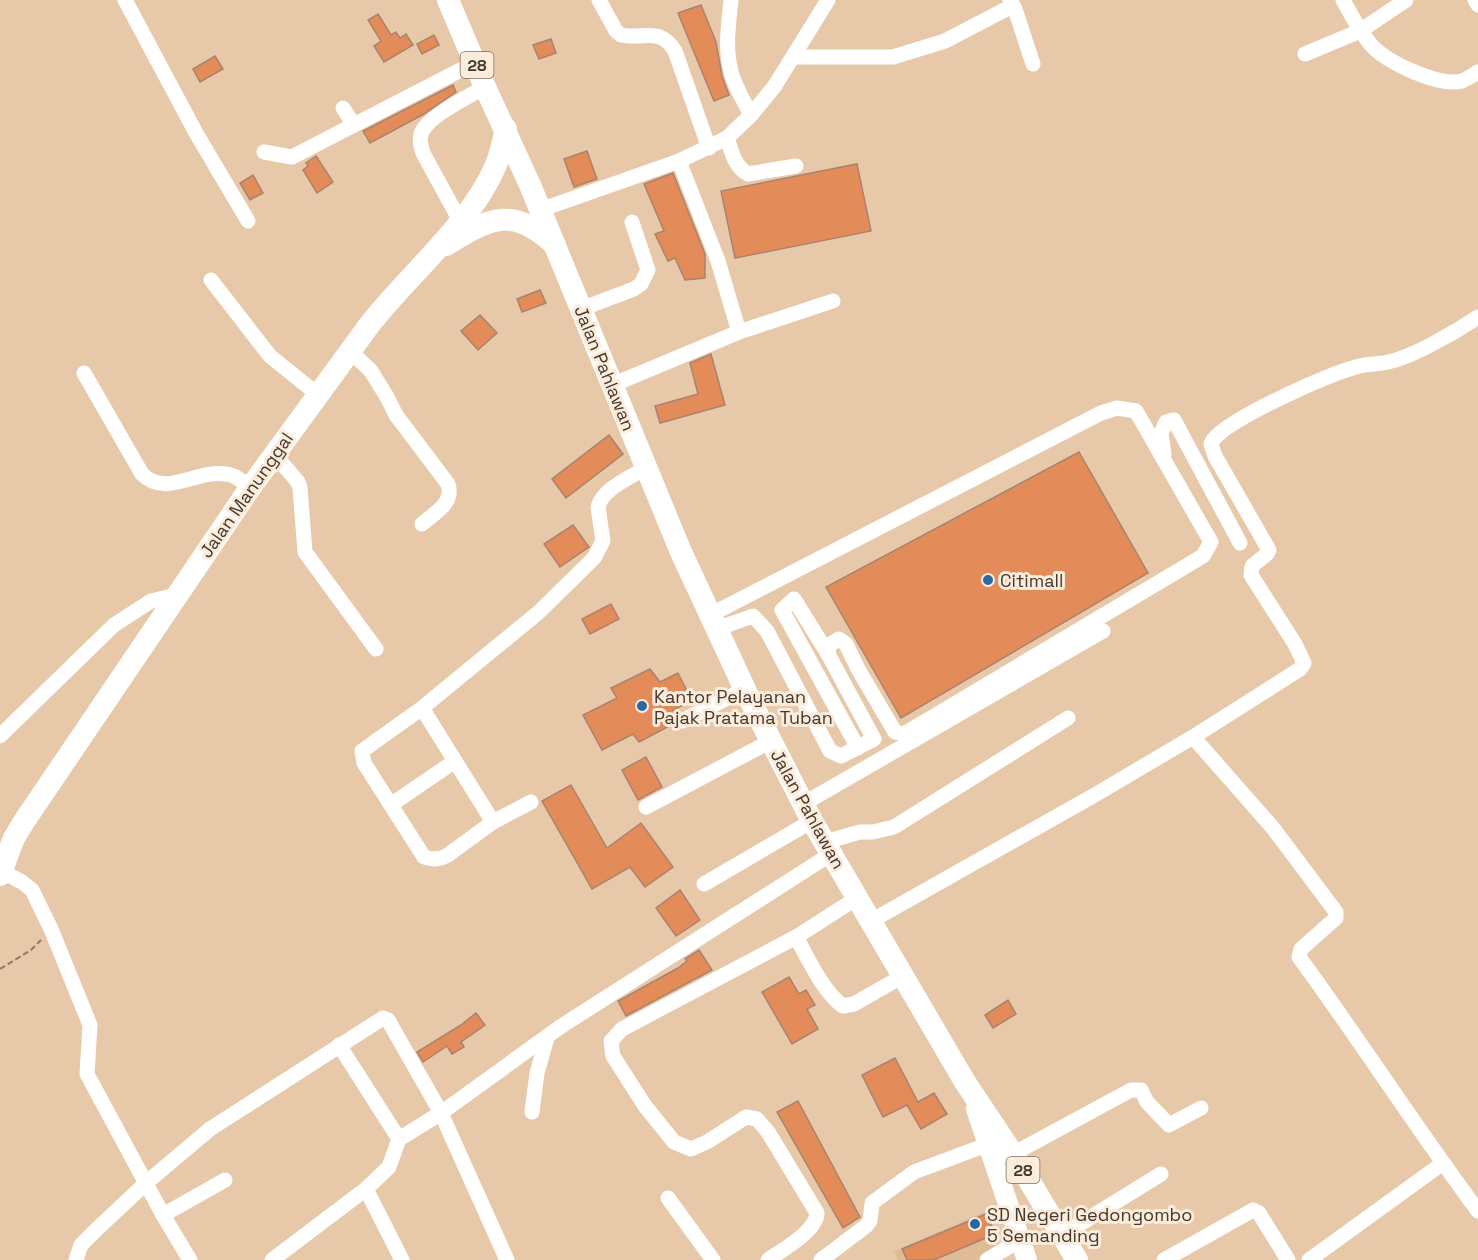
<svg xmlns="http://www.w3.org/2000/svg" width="1478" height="1260" viewBox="0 0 1478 1260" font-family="'Space Grotesk',sans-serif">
	<rect width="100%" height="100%" fill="#e7c9a9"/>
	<polygon fill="#dfbc96" points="989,1210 1004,1260 898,1260 894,1251"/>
	<g fill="#e38b59" stroke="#a9836f" stroke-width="1.5">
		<polygon points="701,5 716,42 722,76 729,95 714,101 678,13"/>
		<polygon points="378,14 391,35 396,32 400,38 406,34 413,45 384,62 374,46 381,41 368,20"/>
		<polygon points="434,35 439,45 422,54 417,44"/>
		<polygon points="551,39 556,53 539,59 533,45"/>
		<polygon points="215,56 223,69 200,82 193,69"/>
		<polygon points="453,85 456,92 424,114 370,143 363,131"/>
		<polygon points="587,151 597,179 574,187 564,159"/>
		<polygon points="316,156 333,182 317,193 303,170 308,166 306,163"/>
		<polygon points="857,164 871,231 735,258 721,191"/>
		<polygon points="673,173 705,254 705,278 685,280 675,258 668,261 655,234 664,231 644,184"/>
		<polygon points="253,175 263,193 250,200 240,183"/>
		<polygon points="540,290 546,303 522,312 517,299"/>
		<polygon points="480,315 497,333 478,350 461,331"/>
		<polygon points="711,354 725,405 660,423 655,406 698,394 690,363"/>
		<polygon points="609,435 623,454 566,498 552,479"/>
		<polygon points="1079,452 1148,573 901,718 826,587"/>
		<polygon points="573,525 589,547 560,567 544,544"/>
		<polygon points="611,604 619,619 590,634 582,619"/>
		<polygon points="650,669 660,682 678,673 692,701 673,710 675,714 673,724 639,742 633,734 602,750 583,715 617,698 611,688"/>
		<polygon points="646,757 662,787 638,800 622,770"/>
		<polygon points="571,785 607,848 641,823 673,867 645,887 630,867 592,889 542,801"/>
		<polygon points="680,890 700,920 676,936 656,908"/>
		<polygon points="699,950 712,970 626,1016 618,1001 678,968 687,961 685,959"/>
		<polygon points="789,977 799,994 806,990 815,1005 807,1009 818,1029 792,1044 762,992"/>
		<polygon points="1008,1000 1016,1014 993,1028 985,1015"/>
		<polygon points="476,1013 485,1025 461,1042 464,1047 452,1054 447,1046 423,1062 417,1052 461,1025"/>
		<polygon points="895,1058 918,1102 934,1093 947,1114 921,1129 907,1105 883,1117 862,1075"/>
		<polygon points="798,1101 860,1217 843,1228 777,1112"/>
		<polygon points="986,1214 995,1234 934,1260 907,1260 902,1249"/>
	</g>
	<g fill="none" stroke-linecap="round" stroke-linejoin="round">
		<polyline stroke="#8f7b65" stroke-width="2" stroke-dasharray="6 3" stroke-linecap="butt" points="0,969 31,950 41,940"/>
		<g stroke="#fff" stroke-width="15">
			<polyline points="125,0 196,133 248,221"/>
			<path d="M599,0l17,31 5,4c22,5 39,-9 54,16l34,97"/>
			<path d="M731,0c-2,21 -6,46 -1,67 3,17 13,32 21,48"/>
			<polyline points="1010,0 1015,9 1033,64"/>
			<path d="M1343,0c9,16 17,33 30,47 16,16 66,40 89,34 5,-2 11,-6 16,-9"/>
			<polyline points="1475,0 1478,5"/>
			<polyline points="1305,54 1360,31 1406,0"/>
			<polyline points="794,57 893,57 945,41 1012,6"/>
			<polyline points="343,108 354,125"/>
			<path d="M727,138c5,14 7,28 21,36l48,-8"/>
			<polyline points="264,152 292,157 476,62"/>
			<polyline points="679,161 718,261 739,332"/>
			<polyline points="540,210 679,161 727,138 751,115 774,87 828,0"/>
			<path d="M460,221l-37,-68c-2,-6 -4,-12 -2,-19 6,-18 47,-37 64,-47"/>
			<polyline points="211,280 270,356 317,394"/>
			<polyline points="581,309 634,289 641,284 648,270 632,222"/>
			<path d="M349,350l22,21 16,26 9,18 52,69c6,19 -12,28 -26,40"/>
			<path d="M84,373l58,101c24,24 55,-5 84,0 10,1 17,8 24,14"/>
			<polyline points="612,385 739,332 833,301"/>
			<polyline points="274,454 298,482 300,488 305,552 376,649"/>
			<polyline points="1164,454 1161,433 1166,422 1174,420 1240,543"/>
			<polyline points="710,615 1101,413 1117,408 1136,411 1211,542 1203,556 904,734 895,732 858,669 846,644 839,639 829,645 828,654"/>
			<polyline points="716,629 753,616 767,631 830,751 841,756 874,739 828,654 794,599 782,610 858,748"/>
			<polyline points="422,708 493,822"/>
			<polyline points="682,721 745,689"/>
			<polyline points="0,736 114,625 151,601 176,595"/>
			<path d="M1193,737l80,91 63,84v6l-35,31 -2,8c61,83 117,171 179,254"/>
			<path d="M531,802l-38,20 -45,33c-8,5 -15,5 -24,2l-60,-94 -2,-12 60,-43 117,-96 55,-54 9,-17 -5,-34c4,-18 33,-30 48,-39"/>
			<polyline points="392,804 455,761"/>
			<polyline points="803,804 1103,631"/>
			<polyline points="646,807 771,741"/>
			<polyline points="825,842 860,832 873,832 894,827 1068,718"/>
			<polyline points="1,871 22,882 32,890 51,929 90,1025 87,1074 163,1215 190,1260"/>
			<polyline points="704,884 812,821"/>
			<path d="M871,921l222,-125 100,-59 107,-68 4,-6 -9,-19 -44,-69 1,-9 15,-12 2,-4 -54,-94 -4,-12 2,-4c17,-22 114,-65 143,-73 11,-4 24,-2 36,-6 24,-6 65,-30 86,-44"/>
			<path d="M796,937c12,21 27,55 47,69l11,-2 49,-28"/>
			<polyline points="339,1045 399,1139"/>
			<polyline points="532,1112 537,1073 547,1038"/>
			<polyline points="1013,1154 1131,1090 1141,1090 1147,1102 1169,1125 1201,1108"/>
			<polyline points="366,1189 402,1260"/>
			<polyline points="668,1198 713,1260"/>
			<polyline points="163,1215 225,1180"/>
			<polyline points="1062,1235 1161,1174"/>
			<polyline points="76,1260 81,1245 97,1229 146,1183 210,1129 383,1018 388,1020 441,1113 507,1260"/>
			<polyline points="272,1260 366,1189 389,1167 399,1139 441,1113 560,1027 831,854"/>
			<path d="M768,1260c14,-10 49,-29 49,-47l-49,-81 -11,-13 -11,-2 -39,25 -16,7 -17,-7 -29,-36 -32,-50 -2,-15 11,-12 174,-92 61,-39"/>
			<polyline points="821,1260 866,1226 870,1221 872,1203 914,1172 989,1144"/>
			<polyline points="987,1260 1020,1240"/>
			<polyline points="1164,1260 1253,1210 1259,1213 1288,1260"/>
			<polyline points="1309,1260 1443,1163"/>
		</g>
		<polyline stroke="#fff" stroke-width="20" points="976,1109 1027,1260"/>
		<g stroke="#fff" stroke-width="22">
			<polyline points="448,0 485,87 530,185 681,552 748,696 812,821 965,1082 1013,1154 1077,1260"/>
			<path d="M446,245c44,-27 65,-39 107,-2"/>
			<path d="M0,875l14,-37 11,-18 225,-332 120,-164c40,-51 101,-100 126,-159 5,-12 7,-24 10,-36"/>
		</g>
	</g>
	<g fill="#2c689f" stroke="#fcecdc" stroke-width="2">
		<circle cx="988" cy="580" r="6"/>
		<circle cx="642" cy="706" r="6"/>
		<circle cx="975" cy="1224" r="6"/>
	</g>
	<g text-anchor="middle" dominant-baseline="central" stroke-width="6" stroke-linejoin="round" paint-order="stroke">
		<g fill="#fcecdc" stroke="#7b6e60" stroke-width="1.5">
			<rect x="460.5" y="52" width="33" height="26" rx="4.5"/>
			<rect x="1006.5" y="1157" width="33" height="26" rx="4.5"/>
		</g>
		<g font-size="16" font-weight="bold" fill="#44382b">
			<text x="477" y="65">28</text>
			<text x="1023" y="1170">28</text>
		</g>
		<g font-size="18" fill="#44382b" stroke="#fcecdc">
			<text transform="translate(605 368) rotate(68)">Jalan Pahlawan</text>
			<text transform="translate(246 495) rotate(-55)">Jalan Manunggal</text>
			<text transform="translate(808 809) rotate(61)">Jalan Pahlawan</text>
		</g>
		<g font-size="18" fill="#44382b" stroke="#fcecdc" text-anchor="start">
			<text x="1000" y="580">Citimall</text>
			<text x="654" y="696">Kantor Pelayanan<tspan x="654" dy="21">Pajak Pratama Tuban</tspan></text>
			<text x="987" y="1214">SD Negeri Gedongombo<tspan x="987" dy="21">5 Semanding</tspan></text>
		</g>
	</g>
</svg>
